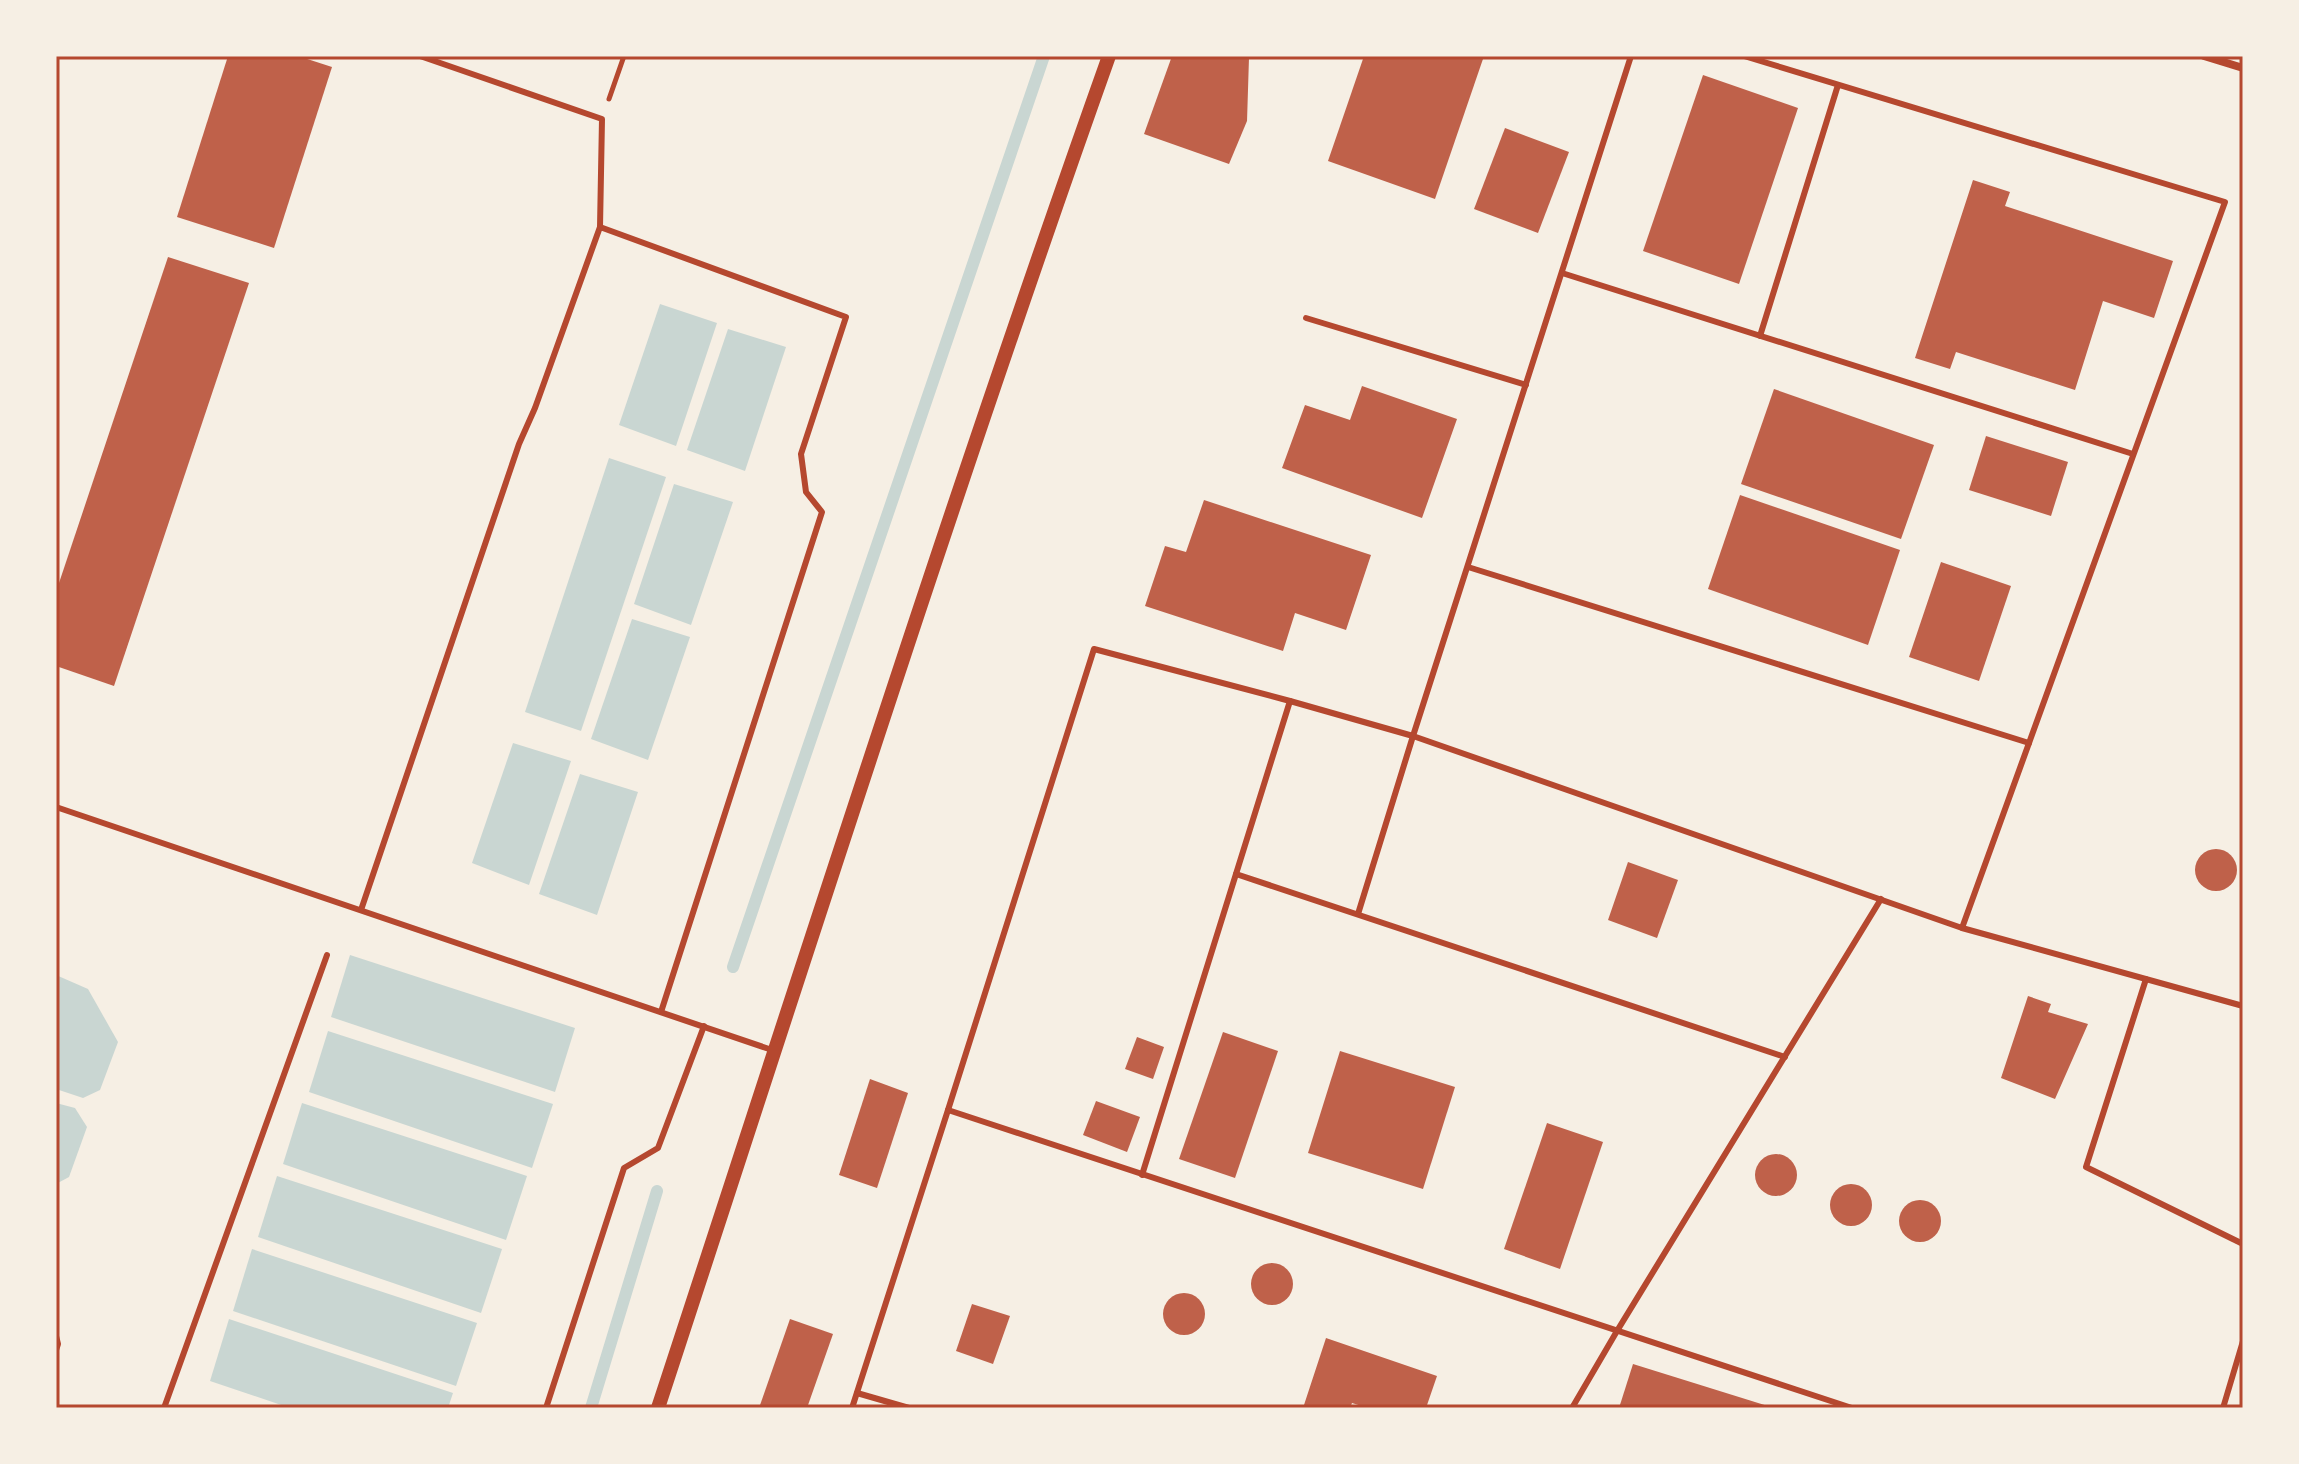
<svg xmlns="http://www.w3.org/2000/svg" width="2299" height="1464" viewBox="0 0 2299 1464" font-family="Quicksand,sans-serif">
	<rect width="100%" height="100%" fill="#f6efe4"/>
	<g fill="#c9d6d2">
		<polygon points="660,304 717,323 676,446 619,425"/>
		<polygon points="728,329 786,347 745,471 687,450"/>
		<polygon points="609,458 666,477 581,731 525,712"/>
		<polygon points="674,484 733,502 691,625 634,604"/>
		<polygon points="632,619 690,637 648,760 591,739"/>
		<polygon points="513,743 571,761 529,885 472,863"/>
		<polygon points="580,774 638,792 597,915 539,894"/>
		<polygon points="350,955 575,1028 555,1092 331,1017"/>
		<polygon points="56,975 88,989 118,1042 100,1090 83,1098 56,1089"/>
		<polygon points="328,1031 553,1104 532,1168 309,1092"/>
		<polygon points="56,1103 75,1108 87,1127 69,1177 56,1184"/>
		<polygon points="302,1103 527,1176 506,1240 283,1164"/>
		<polygon points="277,1176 502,1249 481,1313 258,1237"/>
		<polygon points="252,1249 477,1323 456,1386 233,1311"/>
		<polygon points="229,1319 453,1393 448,1408 290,1408 210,1381"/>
	</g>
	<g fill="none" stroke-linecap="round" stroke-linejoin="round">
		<g stroke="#c9d6d2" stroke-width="12">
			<polyline points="733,967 1044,56"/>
			<polyline points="591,1408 657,1191"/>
		</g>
	</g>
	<g fill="#bf614a">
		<polygon points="228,56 298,56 332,67 274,248 177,217"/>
		<polygon points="1172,56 1242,56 1249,58 1247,121 1229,164 1144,134"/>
		<polygon points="1364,56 1484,56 1435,199 1328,161"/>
		<polygon points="1703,75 1798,108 1739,284 1643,251"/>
		<polygon points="1505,128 1569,152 1538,233 1474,209"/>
		<polygon points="1973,180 2010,192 2005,206 2173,261 2154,318 2103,301 2075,390 1956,352 1950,369 1915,358"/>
		<polygon points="168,257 249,283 114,686 56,666 56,592"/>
		<polygon points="1362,386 1457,419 1422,518 1282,468 1305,405 1350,420"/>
		<polygon points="1774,389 1934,445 1901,539 1741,484"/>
		<polygon points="1986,436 2068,462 2051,516 1969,490"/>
		<polygon points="1740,495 1900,550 1868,645 1708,589"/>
		<polygon points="1204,500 1371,555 1346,630 1295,613 1283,651 1145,606 1165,546 1186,552"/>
		<polygon points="1941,562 2011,586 1979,681 1909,657"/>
		<circle cx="2216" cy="870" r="21"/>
		<polygon points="1628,862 1678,880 1657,938 1608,920"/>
		<polygon points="2028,996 2051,1004 2048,1012 2088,1024 2055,1099 2001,1078"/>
		<polygon points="1223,1032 1278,1051 1235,1178 1179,1159"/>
		<polygon points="1137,1037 1164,1047 1153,1079 1125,1069"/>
		<polygon points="1340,1051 1455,1087 1423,1189 1308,1153"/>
		<polygon points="870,1079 908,1093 877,1188 839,1175"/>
		<polygon points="1096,1101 1140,1117 1127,1152 1083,1135"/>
		<polygon points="1547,1123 1603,1142 1560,1269 1504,1249"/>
		<circle cx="1776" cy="1175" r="21"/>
		<circle cx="1851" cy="1205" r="21"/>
		<circle cx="1920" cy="1221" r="21"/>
		<circle cx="1272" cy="1284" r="21"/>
		<circle cx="1184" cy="1314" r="21"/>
		<polygon points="972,1304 1010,1316 993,1364 956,1351"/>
		<polygon points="790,1319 833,1334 807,1408 759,1408"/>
		<polygon points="1326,1338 1437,1376 1426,1408 1368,1408 1352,1403 1350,1408 1303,1408"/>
		<polygon points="1633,1364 1771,1407 1771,1408 1619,1408"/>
	</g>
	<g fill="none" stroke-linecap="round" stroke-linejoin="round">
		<polyline stroke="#b5482f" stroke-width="5" points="609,99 624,56"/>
		<g stroke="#b5482f" stroke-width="6">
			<polyline points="420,56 602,119 600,227"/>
			<polyline points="1631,56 1413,736 1962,928 2243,1006"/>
			<polyline points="1744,56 2225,202 1962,928"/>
			<polyline points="1562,273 2133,454"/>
			<polyline points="1306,318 1526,385"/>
			<polyline points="1760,336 1838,85"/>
			<polyline points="1468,567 2029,743"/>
			<polyline points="1290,701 1413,736 1358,914"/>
			<polyline points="56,807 775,1051"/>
			<polyline points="1236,874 1785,1057"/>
			<polyline points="361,910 519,444 535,408 600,227 846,317 801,454 806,492 822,512 661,1012"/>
			<polyline points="2146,979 2086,1167 2243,1244"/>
			<polyline points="948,1110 1094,649 1290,701 1142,1175"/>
			<polyline points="56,1336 58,1344 56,1350"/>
			<polyline points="857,1393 909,1408"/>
			<polyline points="164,1408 327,955"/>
			<polyline points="546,1408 624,1168 658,1148 704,1026"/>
			<polyline points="852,1408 948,1110 1852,1408"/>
			<polyline points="1572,1408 1617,1331 1881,899"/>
			<polyline points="2223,1408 2243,1341"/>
		</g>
		<polyline stroke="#b5482f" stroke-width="8" points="2204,56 2243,68"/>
		<path stroke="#b5482f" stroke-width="14" d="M658,1408c148,-451 292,-905 451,-1352"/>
	</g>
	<rect width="2299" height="1464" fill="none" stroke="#f6efe4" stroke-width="116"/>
	<rect x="58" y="58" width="2183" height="1348" fill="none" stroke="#b5482f" stroke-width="3"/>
</svg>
